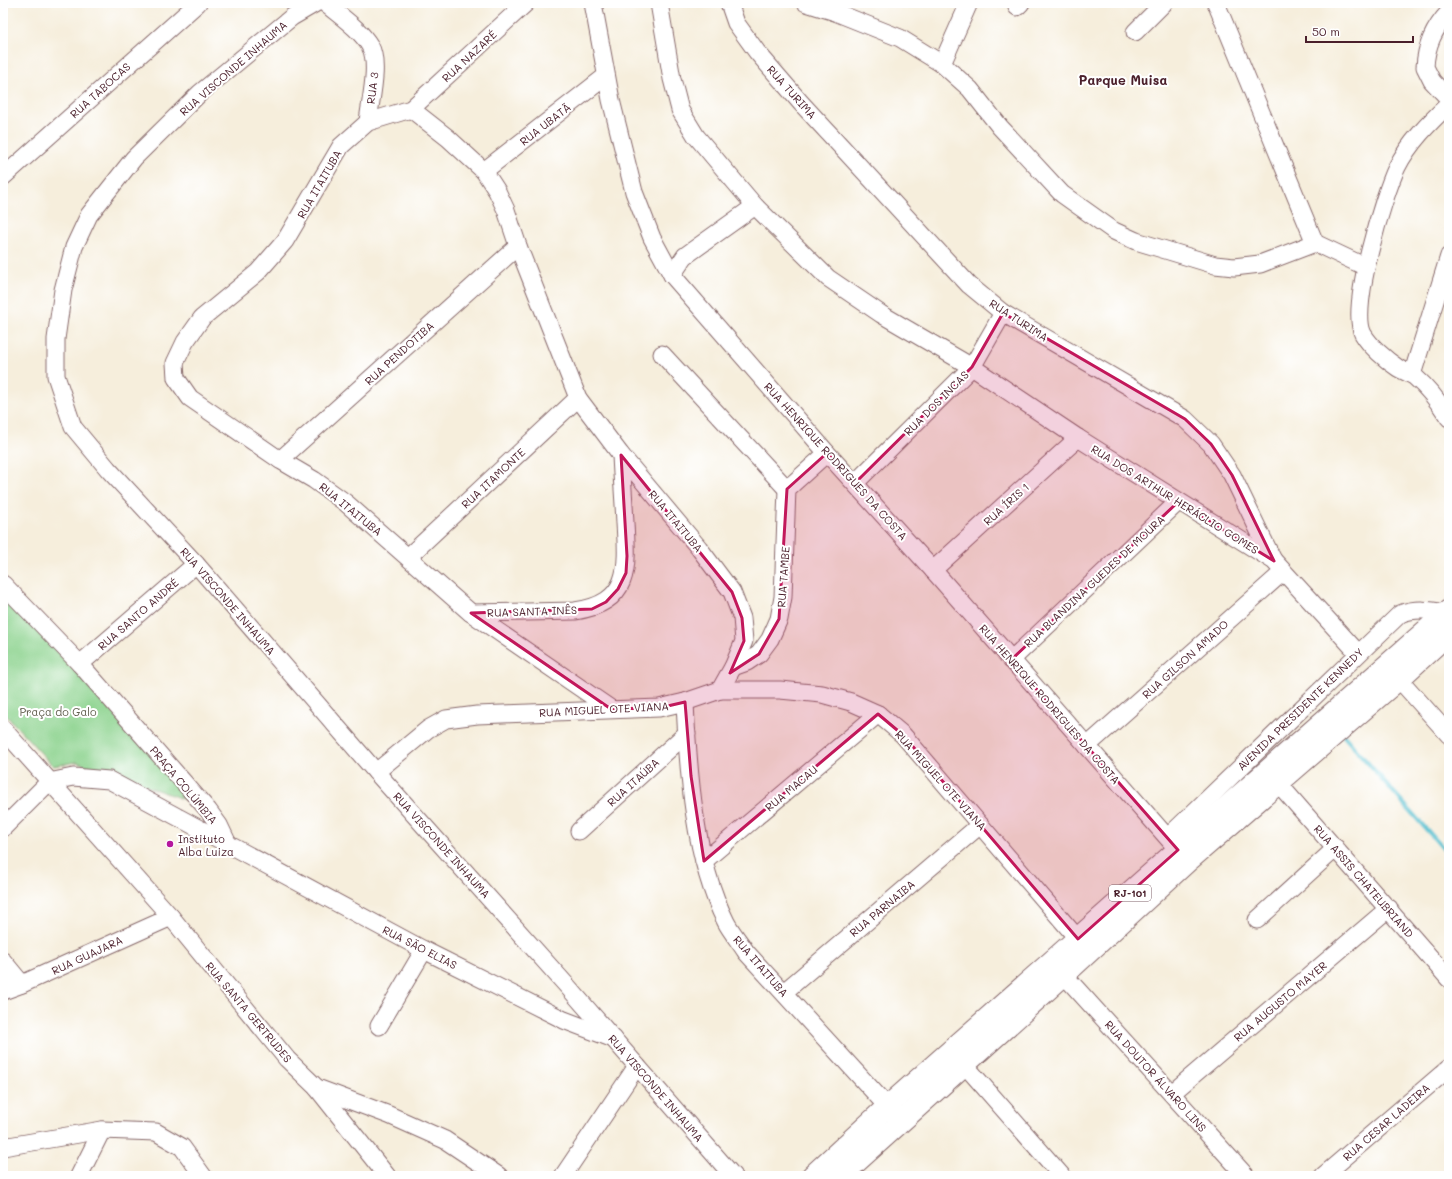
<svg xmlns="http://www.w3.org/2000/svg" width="1452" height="1179" viewBox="0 0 1452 1179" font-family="Mali,sans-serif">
	<rect width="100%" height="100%" fill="#fff"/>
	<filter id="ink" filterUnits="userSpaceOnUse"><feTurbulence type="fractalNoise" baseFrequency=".025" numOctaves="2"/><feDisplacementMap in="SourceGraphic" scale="8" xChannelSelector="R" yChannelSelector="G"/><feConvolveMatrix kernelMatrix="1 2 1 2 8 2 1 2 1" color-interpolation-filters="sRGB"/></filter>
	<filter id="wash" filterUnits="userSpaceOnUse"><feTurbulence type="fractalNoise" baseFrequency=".012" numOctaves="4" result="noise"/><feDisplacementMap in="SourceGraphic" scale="16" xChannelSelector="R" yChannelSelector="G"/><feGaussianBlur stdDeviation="0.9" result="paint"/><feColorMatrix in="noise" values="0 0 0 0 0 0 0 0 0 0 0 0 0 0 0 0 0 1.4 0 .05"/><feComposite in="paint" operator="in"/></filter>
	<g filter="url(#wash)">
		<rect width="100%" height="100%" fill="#f6eedc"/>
		<polygon fill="#8cd38e" stroke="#6b795c" points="3,595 59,651 200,805 77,762 53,766 3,712"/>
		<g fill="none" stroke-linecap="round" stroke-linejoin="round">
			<polyline stroke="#51bdcd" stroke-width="4.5" points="1344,736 1449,855"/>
		</g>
	</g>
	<g filter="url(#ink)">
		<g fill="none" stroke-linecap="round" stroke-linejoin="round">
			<g stroke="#866769" stroke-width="19">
				<g id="minor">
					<polyline points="316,3 292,17 200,93 134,158 89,215 74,247 63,290 56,339 56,376 73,427 108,469 196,564 376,772 569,988 733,1176"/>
					<path d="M325,3c15,13 35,26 45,43 10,18 0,55 -2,76"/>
					<polyline points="526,3 411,109 368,122 341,146 285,241 258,272 202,318 185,342 175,363 176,378 190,398 280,460 314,480 346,503 471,613 611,709"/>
					<polyline points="593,3 611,100 634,192 652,238 672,275 827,453 933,570 1187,860"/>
					<polyline points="659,3 672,79 680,110 696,136 755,206 828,278 881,314 972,367 1078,438 1274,561 1358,653"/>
					<polyline points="729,3 736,23 757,52 801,103 969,285 1003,313 1185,419 1211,444 1232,475 1273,560"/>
					<polyline points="806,3 835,12 835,3"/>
					<polyline points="1216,3 1315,243"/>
					<polyline points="1017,7 1021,3"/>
					<polyline points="835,12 900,38 942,64 970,89 1000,127 1062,194 1114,231 1136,241 1215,265 1234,267 1260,264 1315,243 1366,267"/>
					<path d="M1449,12c-15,16 -23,33 -24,55l7,14 17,18"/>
					<polyline points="1135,32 1164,3"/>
					<polyline points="942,64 969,3"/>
					<path d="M1449,104c-19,18 -40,39 -52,63 -13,27 -48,141 -34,167 7,12 23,26 35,34 5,3 11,5 16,8 14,12 25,26 35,42"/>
					<polyline points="411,109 448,138 484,171 497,191 506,210 518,246 578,398 621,455 699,548 732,592 742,618 744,641 733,667 720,690"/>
					<polyline points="484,171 606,76"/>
					<polyline points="3,177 198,3"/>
					<polyline points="672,275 685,256 755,206"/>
					<polyline points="662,354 787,489"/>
					<polyline points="1412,375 1449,256"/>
					<polyline points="280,460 518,246"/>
					<polyline points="855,483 972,367 1003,313"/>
					<polyline points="408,557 578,398"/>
					<polyline points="933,570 1078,438"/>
					<polyline points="3,584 80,664 208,810 219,825 229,846"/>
					<path d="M471,613l104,-2c55,-8 53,-42 50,-88 -1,-22 -3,-45 -4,-68"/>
					<polyline points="1011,660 1178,502"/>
					<polyline points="80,664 196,564"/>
					<polyline points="733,667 747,662 759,654 770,639 779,619 783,597 787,489 827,453"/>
					<polyline points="1399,679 1449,735"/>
					<path d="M685,702c3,69 9,157 41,220 5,10 14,20 20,30l150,164"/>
					<polyline points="3,729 171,917 287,1059 317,1088 389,1115 445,1140 499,1176"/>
					<polyline points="1087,746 1283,572"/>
					<polyline points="376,772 428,729 446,719 477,715 659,708 685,702 720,690 780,690 822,694 851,702 878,714 903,735 1078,939"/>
					<polyline points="49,782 73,777 109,780 424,950 564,1020 614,1039"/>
					<polyline points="1278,783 1449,979"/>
					<polyline points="3,828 49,782"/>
					<polyline points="579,831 687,733"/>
					<path d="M1168,837l232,-223c15,-6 30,-4 46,-1"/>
					<polyline points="704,861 878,714"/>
					<polyline points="1257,920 1336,848"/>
					<polyline points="3,961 22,984"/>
					<polyline points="1064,975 1246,1176"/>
					<polyline points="3,991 22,984 171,917"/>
					<polyline points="784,992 980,825"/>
					<polyline points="379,1026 424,950"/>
					<polyline points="964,1064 1062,1176"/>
					<polyline points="317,1088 387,1176"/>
					<polyline points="1172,1093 1389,908"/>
					<polyline points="3,1147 102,1130 156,1132 182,1147 203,1176"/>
					<polyline points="79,1176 102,1130"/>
					<polyline points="563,1176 637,1066"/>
					<polyline points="1323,1176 1449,1068"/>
				</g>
			</g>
			<g stroke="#866769" stroke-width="23">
				<g id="major">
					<polyline points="812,1176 888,1106 1449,610"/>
					<polyline points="841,1176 1064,975 1188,861 1399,679 1449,633"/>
				</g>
			</g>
			<use href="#minor" stroke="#fff" stroke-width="17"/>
			<use href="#major" stroke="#fff" stroke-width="21"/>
		</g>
	</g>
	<path fill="#c2185b" fill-opacity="0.2" stroke="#c2185b" stroke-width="3" stroke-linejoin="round" d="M1003,313l182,106 26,25 21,31 42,86 -96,-59 -167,158 167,190 -100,89 -175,-204 -25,-21 -174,147 -13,-85 -6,-74 -26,6 -48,1 -140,-96 121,-4 14,-7 12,-13 8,-16 1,-17 -6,-101 111,137 10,26 2,23 -14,32 29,-19 20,-35 8,-130 40,-36 28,30 117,-116z"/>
	<circle fill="#b5179e" stroke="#fff" stroke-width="1.5" cx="170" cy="844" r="4"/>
	<g text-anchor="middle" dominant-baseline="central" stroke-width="4" stroke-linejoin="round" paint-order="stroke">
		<rect fill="#fff" stroke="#80626b" stroke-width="1" x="1109" y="885" width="42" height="16" rx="3"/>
		<g font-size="10" font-weight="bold" fill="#4a1f2b">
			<text x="1130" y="893">RJ-101</text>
		</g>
		<g font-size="11" fill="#4a1f2b" stroke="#fff">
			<text transform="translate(469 56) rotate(-43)">RUA NAZARÉ</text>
			<text transform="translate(233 68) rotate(-41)">RUA VISCONDE INHAUMA</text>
			<text transform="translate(372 88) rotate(-83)">RUA 3</text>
			<text transform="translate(100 90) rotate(-42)">RUA TABOCAS</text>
			<text transform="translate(792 92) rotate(48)">RUA TURIMA</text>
			<text transform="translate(545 124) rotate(-38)">RUA UBATÃ</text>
			<text transform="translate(319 184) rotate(-60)">RUA ITAITUBA</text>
			<text transform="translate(1019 320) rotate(33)">RUA TURIMA</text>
			<text transform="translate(399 353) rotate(-42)">RUA PENDOTIBA</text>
			<text transform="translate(936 403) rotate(-45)">RUA DOS INCAS</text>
			<text transform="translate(836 461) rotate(48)">RUA HENRIQUE RODRIGUES DA COSTA</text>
			<text transform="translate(493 478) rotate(-43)">RUA ITAMONTE</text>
			<text transform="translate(1175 499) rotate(32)">RUA DOS ARTHUR HERÁCLIO GOMES</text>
			<text transform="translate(1006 504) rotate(-42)">RUA ÍRIS 1</text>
			<text transform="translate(351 509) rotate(39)">RUA ITAITUBA</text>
			<text transform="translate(676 521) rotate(50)">RUA ITAITUBA</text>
			<text transform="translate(783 577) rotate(-86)">RUA TAMBE</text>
			<text transform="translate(1094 581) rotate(-43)">RUA BLANDINA GUEDES DE MOURA</text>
			<text transform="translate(228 601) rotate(49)">RUA VISCONDE INHAUMA</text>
			<text transform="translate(532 611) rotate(-2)">RUA SANTA INÊS</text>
			<text transform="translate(138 614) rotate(-41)">RUA SANTO ANDRÉ</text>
			<text transform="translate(1185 659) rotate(-42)">RUA GILSON AMADO</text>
			<text transform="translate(1050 704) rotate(49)">RUA HENRIQUE RODRIGUES DA COSTA</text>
			<text transform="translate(604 709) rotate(-3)">RUA MIGUEL OTE VIANA</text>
			<text transform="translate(1300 709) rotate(-44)">AVENIDA PRESIDENTE KENNEDY</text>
			<text transform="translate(941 780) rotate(48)">RUA MIGUEL OTE VIANA</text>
			<text transform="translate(633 782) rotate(-42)">RUA ITAÚBA</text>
			<text transform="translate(184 785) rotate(50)">PRAÇA COLÚMBIA</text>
			<text transform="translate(791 788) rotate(-40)">RUA MACAU</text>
			<text transform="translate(442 845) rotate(48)">RUA VISCONDE INHAUMA</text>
			<text transform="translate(1364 881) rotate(49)">RUA ASSIS CHATEUBRIAND</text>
			<text transform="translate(882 908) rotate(-40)">RUA PARNAIBA</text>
			<text transform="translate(420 947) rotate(27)">RUA SĀO ELIAS</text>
			<text transform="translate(87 955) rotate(-25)">RUA GUAJARA</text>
			<text transform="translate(761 966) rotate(49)">RUA ITAITUBA</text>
			<text transform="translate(1280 1001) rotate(-40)">RUA AUGUSTO MAYER</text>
			<text transform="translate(249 1012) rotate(50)">RUA SANTA GERTRUDES</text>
			<text transform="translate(1156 1076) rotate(48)">RUA DOUTOR ÁLVARO LINS</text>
			<text transform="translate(656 1088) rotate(49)">RUA VISCONDE INHAUMA</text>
			<text transform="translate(1386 1122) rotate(-41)">RUA CESAR LADEIRA</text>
		</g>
		<g font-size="11" fill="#615e4e" stroke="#fff">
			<text x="58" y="711">Praça do Galo</text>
		</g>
		<g font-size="11" fill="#4a1f2b" stroke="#fff" text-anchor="start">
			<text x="178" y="838">Instituto<tspan x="178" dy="13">Alba Luiza</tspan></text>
		</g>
		<g font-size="13" font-weight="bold" fill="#4a1f2b" stroke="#fff">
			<text x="1123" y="79">Parque Muisa</text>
		</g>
	</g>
	<rect width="1452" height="1179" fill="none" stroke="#fff" stroke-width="16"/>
	<path d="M1306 36v6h107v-6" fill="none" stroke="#4a1f2b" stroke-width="2"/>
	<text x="1312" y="36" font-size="12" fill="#4a1f2b" stroke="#ffffff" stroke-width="3" paint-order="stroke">50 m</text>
</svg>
